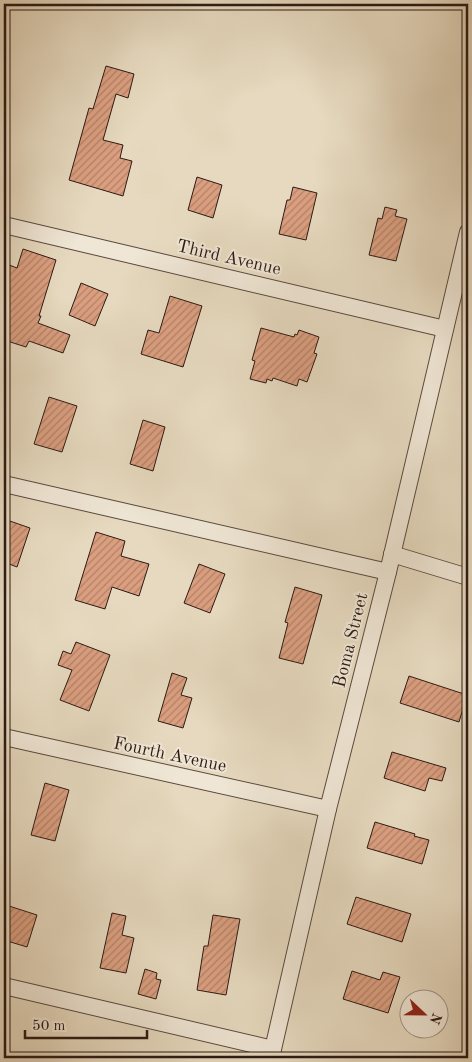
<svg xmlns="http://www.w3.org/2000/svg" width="472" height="1062" font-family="'Old Standard TT',serif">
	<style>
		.building { fill: url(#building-hatch); stroke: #2c1a14 }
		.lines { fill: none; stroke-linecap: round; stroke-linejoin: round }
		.minor-casing { stroke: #5a4a3f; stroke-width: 18 }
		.minor { stroke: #efe6d5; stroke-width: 16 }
		.labels { text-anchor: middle; stroke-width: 4; stroke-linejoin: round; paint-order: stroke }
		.street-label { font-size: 18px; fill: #2c1a14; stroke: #efe6d5 }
	</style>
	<defs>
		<pattern id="building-hatch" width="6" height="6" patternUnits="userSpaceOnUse" patternTransform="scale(1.25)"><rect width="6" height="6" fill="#db9f80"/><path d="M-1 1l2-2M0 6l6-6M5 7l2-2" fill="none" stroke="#b28168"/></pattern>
	</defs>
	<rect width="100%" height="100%" fill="#e6d9bf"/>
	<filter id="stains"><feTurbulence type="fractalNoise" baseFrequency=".004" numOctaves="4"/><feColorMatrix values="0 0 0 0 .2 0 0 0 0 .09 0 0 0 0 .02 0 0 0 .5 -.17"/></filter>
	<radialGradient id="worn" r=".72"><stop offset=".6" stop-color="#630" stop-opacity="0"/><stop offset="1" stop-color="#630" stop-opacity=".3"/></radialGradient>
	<g class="building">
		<polygon points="106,66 134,74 128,98 116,94 103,140 123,145 120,158 132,161 123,196 69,180 89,108 93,109"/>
		<polygon points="197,177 222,185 213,218 188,210"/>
		<polygon points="293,187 317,193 306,240 279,234 287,200 290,200"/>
		<polygon points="385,207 397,210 395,216 407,219 396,261 369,255 378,218 382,219"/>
		<polygon points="23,249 56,260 39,316 41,316 38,323 70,335 63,353 29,341 26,347 4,340 4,263 17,268"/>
		<polygon points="81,283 108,294 95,326 69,315"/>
		<polygon points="170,296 202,306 183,367 141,354 148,330 159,333"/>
		<polygon points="261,328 294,337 295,334 297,335 299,330 319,337 314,353 317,354 307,382 299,379 297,386 273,378 272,381 267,379 266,383 250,379 255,361 252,360"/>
		<polygon points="49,397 77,406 62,452 34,444"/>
		<polygon points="143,420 165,427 153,471 130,464"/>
		<polygon points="4,519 30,528 17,567 4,562"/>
		<polygon points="96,532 125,541 121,556 149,564 139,596 112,587 105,609 75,600"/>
		<polygon points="199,564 225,574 210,613 184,603"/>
		<polygon points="295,587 322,595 303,664 279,658 288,623 285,622"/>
		<polygon points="76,642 110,655 89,711 60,700 72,670 58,665 63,651 71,654"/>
		<polygon points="172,673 187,678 181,695 192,698 183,728 158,721"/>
		<polygon points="409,676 467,695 459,722 400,703"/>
		<polygon points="392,752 446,768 442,781 429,778 425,791 384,778"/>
		<polygon points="45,783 69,790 55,841 31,835"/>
		<polygon points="375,822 415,834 414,836 429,840 422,864 367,848"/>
		<polygon points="356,897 411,914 402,942 347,924"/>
		<polygon points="9,906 37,915 27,947 4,940 4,923"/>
		<polygon points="112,913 126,916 122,935 134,938 126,973 100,968"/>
		<polygon points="213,915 240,919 226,995 197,990 204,946 208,946"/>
		<polygon points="145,969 157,973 156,979 161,980 156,999 138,994"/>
		<polygon points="352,971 380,980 383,972 400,977 388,1013 343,999"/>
	</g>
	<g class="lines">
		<defs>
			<g id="minor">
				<polyline points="4,225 445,329"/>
				<polyline points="4,484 388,572"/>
				<polyline points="392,554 468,577"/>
				<polyline points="4,737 328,809"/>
				<polyline points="4,986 273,1049"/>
				<polyline points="271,1058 328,809 388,572 468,232"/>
			</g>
		</defs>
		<use href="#minor" class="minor-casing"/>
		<use href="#minor" class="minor"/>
	</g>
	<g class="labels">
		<g class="street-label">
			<text transform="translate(229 257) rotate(13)" y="6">Third Avenue</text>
			<text transform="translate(350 640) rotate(-76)" y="6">Boma Street</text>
			<text transform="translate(170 754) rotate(12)" y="6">Fourth Avenue</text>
		</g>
	</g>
	<rect width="472" height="1062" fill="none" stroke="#e6d9bf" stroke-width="20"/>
	<rect x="5" y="5" width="462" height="1052" fill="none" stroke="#2c1a14" stroke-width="2.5"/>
	<rect x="10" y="10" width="452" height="1042" fill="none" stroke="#2c1a14"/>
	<g transform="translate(424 1014) rotate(112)"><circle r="24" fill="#efe6d5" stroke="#a19488"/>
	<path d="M0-4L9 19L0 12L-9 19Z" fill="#8f2418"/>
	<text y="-8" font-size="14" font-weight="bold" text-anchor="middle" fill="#2c1a14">N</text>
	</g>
	<path d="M25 1030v8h122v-8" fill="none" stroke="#2c1a14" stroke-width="2.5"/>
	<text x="32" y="1030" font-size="15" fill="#2c1a14" stroke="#efe6d5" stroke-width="4" paint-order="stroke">50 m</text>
	<rect width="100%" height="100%" filter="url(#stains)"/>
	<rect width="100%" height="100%" fill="url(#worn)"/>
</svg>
